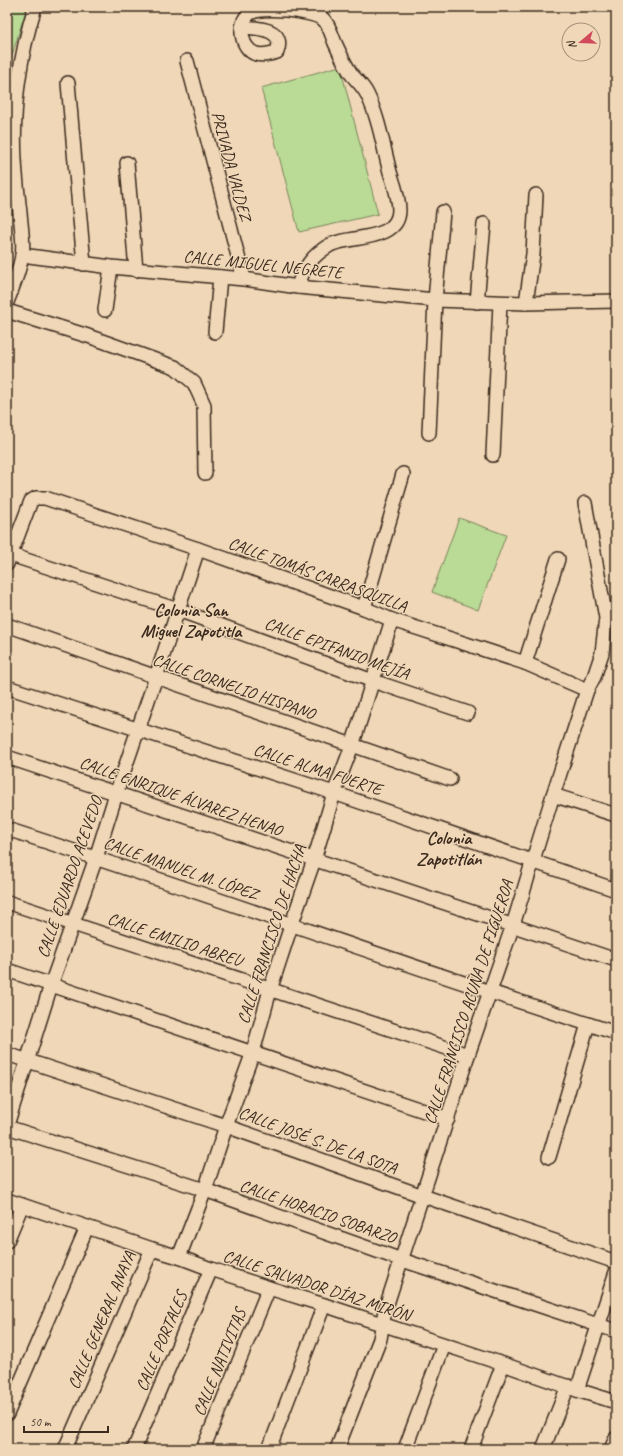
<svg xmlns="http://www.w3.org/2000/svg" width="623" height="1456" font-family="Caveat,sans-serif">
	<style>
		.green { fill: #b9db95; stroke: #7a825a }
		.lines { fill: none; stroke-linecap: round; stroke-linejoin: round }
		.minor-casing { stroke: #3b2a1e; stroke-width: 16 }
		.minor { stroke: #efd7b7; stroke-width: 13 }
		.labels { text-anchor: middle; stroke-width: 3; stroke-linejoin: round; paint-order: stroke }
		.street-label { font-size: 17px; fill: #3b2a1e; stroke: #efd7b7 }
		.neighbourhood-label { font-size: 18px; font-weight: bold; fill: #3b2a1e; stroke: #efd7b7 }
	</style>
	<rect width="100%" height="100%" fill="#efd7b7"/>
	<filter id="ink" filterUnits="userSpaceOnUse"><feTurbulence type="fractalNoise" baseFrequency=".025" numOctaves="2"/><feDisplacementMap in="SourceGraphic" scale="8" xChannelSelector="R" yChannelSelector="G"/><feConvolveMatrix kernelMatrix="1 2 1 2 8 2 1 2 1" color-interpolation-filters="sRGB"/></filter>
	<g filter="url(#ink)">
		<g class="green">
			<polygon points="7,7 27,7 7,71"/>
			<polygon points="340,66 378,214 299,232 261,88"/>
			<polygon points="459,518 506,535 478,610 432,592"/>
		</g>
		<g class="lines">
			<defs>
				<g id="minor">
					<path d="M242,27C257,28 286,28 277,52C270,54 263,56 256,54C241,49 237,24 249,14C259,5 312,11 323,19C329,24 332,36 335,43C340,54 345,65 352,75C357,81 363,86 367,94C379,118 383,146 390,172C394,184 399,197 399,210C399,242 350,235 330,245C314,254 302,269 298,287"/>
					<polyline points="187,61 244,279"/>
					<polyline points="68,83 84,264"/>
					<polyline points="127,163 136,270"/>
					<polyline points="22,255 111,267 244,279 298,287 435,300 526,303 616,301"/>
					<path d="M7,302C13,287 19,272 22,256C24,246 22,234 21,223C19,202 16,181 15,160C12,110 20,54 35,7"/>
					<polyline points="477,302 484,224"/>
					<polyline points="526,303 533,254 536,195"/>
					<polyline points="105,310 111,267"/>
					<polyline points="7,311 88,336 175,367 194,383 204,405 205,473"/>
					<polyline points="215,332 220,277"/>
					<polyline points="429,433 435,300 443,212"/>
					<polyline points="493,455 500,303"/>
					<polyline points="11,555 178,610 373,681 468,713"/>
					<polyline points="7,564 31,501 36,498 45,498 198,549 364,608 392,620 525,663 587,690"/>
					<polyline points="364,608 403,474"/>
					<polyline points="7,625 450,779"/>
					<polyline points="525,663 558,559"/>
					<polyline points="7,687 334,793 616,890"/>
					<polyline points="7,757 616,960"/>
					<polyline points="553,795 616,815"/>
					<path d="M7,829C211,895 412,968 616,1033"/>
					<polyline points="7,902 468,1055"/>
					<polyline points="7,970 448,1119"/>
					<polyline points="7,1054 226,1126 423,1196 616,1262"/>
					<polyline points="7,1125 51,985 96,858 116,794 156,677 198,549"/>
					<polyline points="7,1127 205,1190 402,1260 616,1331"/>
					<polyline points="549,1157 588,1024"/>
					<polyline points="7,1200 152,1249 179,1257 211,1269 269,1288 324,1305 503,1364 577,1390 616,1402"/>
					<polyline points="7,1241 22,1205"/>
					<polyline points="179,1257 205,1190 226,1126 253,1052 270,990 291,926 314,860 334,793 352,746 392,620"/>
					<polyline points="577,1390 616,1272"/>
					<polyline points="7,1414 87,1227"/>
					<polyline points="65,1449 152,1249"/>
					<polyline points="134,1449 211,1269"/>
					<polyline points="203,1449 269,1288"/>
					<polyline points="269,1449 324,1305"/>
					<polyline points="337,1449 380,1339 385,1310 468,1055 513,925 553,795 587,690 594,677 602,653 606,618 585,503"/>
					<polyline points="405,1449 444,1345"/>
					<polyline points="471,1449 503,1364"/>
					<polyline points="543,1449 568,1386"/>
					<polyline points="611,1449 616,1438"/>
				</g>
			</defs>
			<use href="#minor" class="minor-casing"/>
			<use href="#minor" class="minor"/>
		</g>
	</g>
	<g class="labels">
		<g class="street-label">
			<text transform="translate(232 166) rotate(75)" y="6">PRIVADA VALDEZ</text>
			<text transform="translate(263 264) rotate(6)" y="6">CALLE MIGUEL NEGRETE</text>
			<text transform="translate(318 574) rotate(20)" y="6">CALLE TOMÁS CARRASQUILLA</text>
			<text transform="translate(337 648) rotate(20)" y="6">CALLE EPIFANIO MEJÍA</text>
			<text transform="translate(234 686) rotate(19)" y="6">CALLE CORNELIO HISPANO</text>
			<text transform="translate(318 769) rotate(18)" y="6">CALLE ALMA FUERTE</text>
			<text transform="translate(181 796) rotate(19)" y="6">CALLE ENRIQUE ÁLVAREZ HENAO</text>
			<text transform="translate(181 868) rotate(19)" y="6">CALLE MANUEL M. LÓPEZ</text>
			<text transform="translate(69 877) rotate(-71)" y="6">CALLE EDUARDO ACEVEDO</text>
			<text transform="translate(271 934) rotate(-72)" y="6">CALLE FRANCISCO DE HACHA</text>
			<text transform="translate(175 939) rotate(18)" y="6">CALLE EMILIO ABREU</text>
			<text transform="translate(468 1002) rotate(-72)" y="6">CALLE FRANCISCO ACUÑA DE FIGUEROA</text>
			<text transform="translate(318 1140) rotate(20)" y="6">CALLE JOSÉ S. DE LA SOTA</text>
			<text transform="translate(318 1211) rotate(19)" y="6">CALLE HORACIO SOBARZO</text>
			<text transform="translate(317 1285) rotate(18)" y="6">CALLE SALVADOR DÍAZ MIRÓN</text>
			<text transform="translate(101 1320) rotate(-67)" y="6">CALLE GENERAL ANAYA</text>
			<text transform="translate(161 1341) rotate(-67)" y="6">CALLE PORTALES</text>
			<text transform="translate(219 1362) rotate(-68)" y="6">CALLE NATIVITAS</text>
		</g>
		<g class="neighbourhood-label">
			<text x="191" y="616">Colonia San<tspan x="191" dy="21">Miguel Zapotitla</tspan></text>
			<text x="449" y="844">Colonia<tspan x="449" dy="21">Zapotitlán</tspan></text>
		</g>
	</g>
	<rect width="623" height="1456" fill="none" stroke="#efd7b7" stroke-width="24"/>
	<rect x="12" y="12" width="599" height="1432" fill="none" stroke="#3b2a1e" stroke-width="1.5" filter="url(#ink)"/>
	<g transform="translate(581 42) rotate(251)"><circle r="19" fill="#efd7b7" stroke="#a7927a"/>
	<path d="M0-3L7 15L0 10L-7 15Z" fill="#d1495b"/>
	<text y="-6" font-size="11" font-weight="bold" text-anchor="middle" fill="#3b2a1e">N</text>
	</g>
	<path d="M24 1426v6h84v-6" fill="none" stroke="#3b2a1e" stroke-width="2"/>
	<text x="30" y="1426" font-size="12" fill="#3b2a1e" stroke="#efd7b7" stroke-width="3" paint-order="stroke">50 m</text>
</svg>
